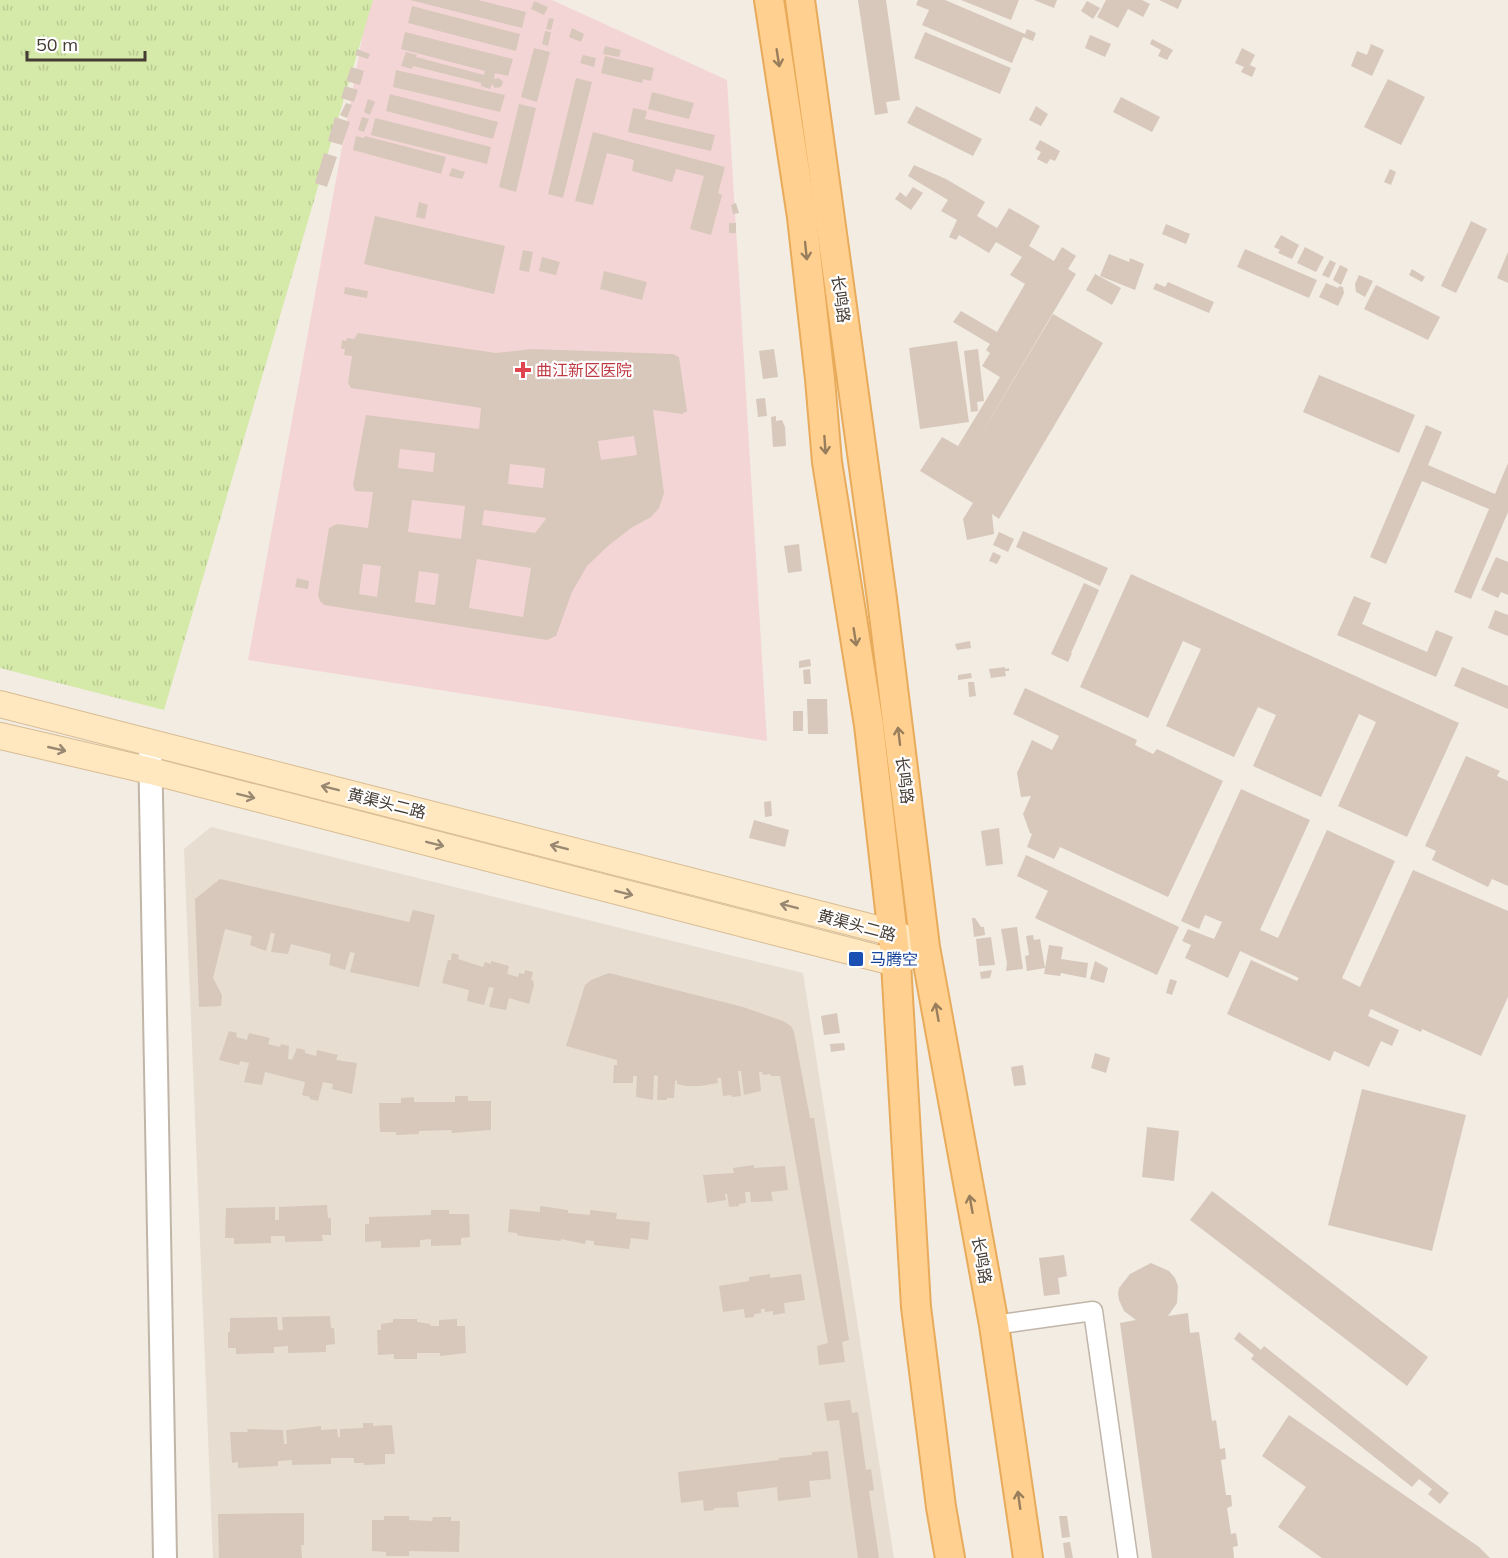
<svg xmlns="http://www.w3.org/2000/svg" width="1508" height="1558" font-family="Mulish,'Noto Sans SC',sans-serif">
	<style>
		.residential { fill: #e7ddd1 }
		.medical { fill: #f4d5d5 }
		.grass { fill: url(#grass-tufts) }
		.building { fill: #d7c8bb; fill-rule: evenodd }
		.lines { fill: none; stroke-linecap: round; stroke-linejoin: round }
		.minor-casing { stroke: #c1b5a8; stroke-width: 21 }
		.tertiary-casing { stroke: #c1b5a8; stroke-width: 26 }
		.secondary-casing { stroke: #d8bc92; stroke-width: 28 }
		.primary-casing { stroke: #e8ab5b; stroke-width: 32 }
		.minor { stroke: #fff; stroke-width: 18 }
		.tertiary { stroke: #fff; stroke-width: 22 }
		.secondary { stroke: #ffe7c0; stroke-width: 26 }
		.primary { stroke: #ffd08f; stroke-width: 28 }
		.oneway { stroke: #987e5c }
		.oneway2 { stroke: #988872 }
		.health-dot { fill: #e0444e; stroke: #fff; stroke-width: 2 }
		.transit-dot { fill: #1a4fb4; stroke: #fff; stroke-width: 2 }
		.labels { text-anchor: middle; stroke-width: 4.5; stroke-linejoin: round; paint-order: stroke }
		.street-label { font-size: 16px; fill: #443b33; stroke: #fff }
		.health-label { font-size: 16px; fill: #be3a42; stroke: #fff; text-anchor: start }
		.transit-label { font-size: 16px; fill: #164399; stroke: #fff; text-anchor: start }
	</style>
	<defs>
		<pattern id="grass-tufts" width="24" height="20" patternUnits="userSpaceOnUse" patternTransform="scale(1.5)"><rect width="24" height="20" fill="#d5e9a9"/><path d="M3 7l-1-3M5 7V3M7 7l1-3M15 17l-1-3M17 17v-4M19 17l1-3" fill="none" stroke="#b8c992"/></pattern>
	</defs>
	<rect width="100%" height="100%" fill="#f2ece3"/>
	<polygon class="residential" points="211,827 803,973 894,1558 213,1558 184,849"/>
	<polygon class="medical" points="369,0 552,0 727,80 767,741 248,660"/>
	<polygon class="grass" points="0,0 373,0 164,710 0,668"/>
	<g class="building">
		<polygon points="410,0 478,0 526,12 522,28"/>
		<polygon points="858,0 886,0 900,100 886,102 888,113 875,115"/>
		<polygon points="918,0 945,0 1025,34 1027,29 1036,33 1033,41 1023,37 1012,63 922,25 929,10 916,5"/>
		<polygon points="961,0 1019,0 1011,20"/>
		<polygon points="1034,0 1057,0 1054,8"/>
		<polygon points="1106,0 1142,0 1150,4 1143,17 1128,9 1118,28 1097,17"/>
		<polygon points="1159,0 1182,0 1178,9"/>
		<polygon points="534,1 548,7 544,15 531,9"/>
		<polygon points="1087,1 1100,8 1093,19 1081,11"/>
		<polygon points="412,6 520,34 516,51 408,23"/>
		<polygon points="549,18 554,19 551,30 546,29"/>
		<polygon points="572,28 584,34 581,42 569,37"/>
		<polygon points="545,31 551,32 548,46 542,44"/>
		<polygon points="405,32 513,59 508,76 495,73 494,79 499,78 503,82 501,87 495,88 492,84 490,89 481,86 481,83 413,66 412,69 401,66 406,52 417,55 416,57 484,75 485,71 401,49"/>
		<polygon points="925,32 1011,68 1000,94 914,58"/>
		<polygon points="1090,35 1111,44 1105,57 1085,48"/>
		<polygon points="1152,39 1173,50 1167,60 1158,56 1161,50 1150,44"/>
		<polygon points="1371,44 1384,50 1372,76 1351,66 1357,51 1367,55"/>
		<polygon points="605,46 621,50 619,57 603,54"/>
		<polygon points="534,48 550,52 537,102 521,97"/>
		<polygon points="1242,48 1255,55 1250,65 1256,68 1252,77 1241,72 1244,67 1235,63"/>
		<polygon points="357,49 370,54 368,59 355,55"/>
		<polygon points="583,55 596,58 594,67 580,63"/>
		<polygon points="605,56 654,68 651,81 643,79 642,83 601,73"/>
		<polygon points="351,67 364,71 360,85 346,81"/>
		<polygon points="396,70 505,95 500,112 393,87"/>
		<polygon points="576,78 592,82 563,198 548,194"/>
		<polygon points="1388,79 1425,97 1401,145 1364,127"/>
		<polygon points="345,86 358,90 354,102 341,98"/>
		<polygon points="652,92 694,103 689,119 648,109"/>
		<polygon points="390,94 498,122 493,139 386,111"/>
		<polygon points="1121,97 1160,117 1152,132 1113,112"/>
		<polygon points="368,99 375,102 370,115 364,112"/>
		<polygon points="346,103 352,105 347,118 340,115"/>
		<polygon points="519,104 536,108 516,192 499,187"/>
		<polygon points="916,106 982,139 973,156 907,123"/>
		<polygon points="1036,106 1048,114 1041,126 1029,120"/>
		<polygon points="633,108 647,111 645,119 715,135 711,151 628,132"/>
		<polygon points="335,117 350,122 342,145 328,141"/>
		<polygon points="362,117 369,119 364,132 358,130"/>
		<polygon points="375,118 491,147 487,164 371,135"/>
		<polygon points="593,132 725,167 718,193 722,195 711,235 690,229 704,176 676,169 672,182 632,171 634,160 607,153 593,205 575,201"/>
		<polygon points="356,136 364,138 365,136 446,157 441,174 353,150"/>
		<polygon points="1040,140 1060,151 1055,161 1050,159 1047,164 1037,159 1041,152 1035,149"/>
		<polygon points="324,153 337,157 327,187 315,183"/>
		<polygon points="914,165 946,179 985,202 977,216 997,228 1009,208 1040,226 1029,246 1054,261 1062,247 1076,256 1068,269 1076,274 974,446 1053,314 1103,343 999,519 992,514 994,534 967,540 963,519 973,503 920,471 942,437 958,446 1000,377 982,366 990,353 986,350 990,344 953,322 961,311 997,332 1025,284 1010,275 1022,257 996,242 989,253 959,235 956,240 949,237 957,220 941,211 948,200 908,176"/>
		<polygon points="452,168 465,172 462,179 449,176"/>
		<polygon points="1390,169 1396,172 1391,185 1384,182"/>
		<polygon points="913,187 923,193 911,210 895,199 900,192 906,197"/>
		<polygon points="419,202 428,205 425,219 416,217"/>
		<polygon points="736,203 739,213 733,214 731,205"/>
		<polygon points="375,216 505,246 494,294 364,264"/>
		<polygon points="1471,221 1487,229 1456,293 1441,286"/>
		<rect x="729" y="223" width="7" height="10"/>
		<polygon points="1166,224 1190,234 1186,244 1162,234"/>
		<polygon points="1281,235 1299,245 1292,259 1278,253 1280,250 1274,247"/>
		<polygon points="1305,247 1324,257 1316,272 1297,263"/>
		<polygon points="1245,249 1317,280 1309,298 1237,267"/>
		<polygon points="523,250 533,252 529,272 519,270"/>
		<polygon points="1508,252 1508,283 1497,278"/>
		<polygon points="1109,254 1129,262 1130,258 1144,264 1135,290 1100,276"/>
		<polygon points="542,257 560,262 556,275 539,271"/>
		<polygon points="1330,260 1336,263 1329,278 1322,275"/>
		<polygon points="1340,265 1348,269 1341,285 1333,280"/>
		<polygon points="1412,269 1425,277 1422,282 1409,275"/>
		<polygon points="604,271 647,282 642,300 600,289"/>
		<polygon points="1095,274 1121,288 1112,305 1086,290"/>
		<polygon points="1359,275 1373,281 1365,297 1356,292 1355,284"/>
		<polygon points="1168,282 1214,302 1209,313 1153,289 1156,283 1165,287"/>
		<polygon points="1326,283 1338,288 1339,286 1343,287 1344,293 1338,306 1319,297"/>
		<polygon points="1376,285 1440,317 1428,340 1364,309"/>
		<polygon points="345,287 368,291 367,298 344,294"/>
		<path d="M358,333L496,353L531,349L673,354L679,357L687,411L682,414L653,410L664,493L659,508L651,517L631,528L608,546L587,566L572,592L556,636L547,640L324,605L320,601L318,595L329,528L337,524L368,528L373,492L355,491L353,485L366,415L479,429L481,408L351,388L348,383L352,356L344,355L345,349H341L342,340L346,341L347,338L354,339ZM634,436L637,455L601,460L598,441ZM400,449L435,453L433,472L398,468ZM510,464L545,468L543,488L508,484ZM412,500L465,506L461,539L408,532ZM484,510L546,518V519L535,533L482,525ZM477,559L531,568L523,617L469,608ZM363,564L381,566L377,597L359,594ZM419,571L439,574L435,605L415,602Z"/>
		<polygon points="957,341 969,422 920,429 909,348"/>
		<polygon points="774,349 778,377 763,379 759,351"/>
		<polygon points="978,349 984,401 977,402 978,411 971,412 964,351"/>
		<polygon points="1319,375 1415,415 1399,453 1303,412"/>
		<polygon points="765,398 767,416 758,417 756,399"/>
		<polygon points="776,416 776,421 782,420 785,427 786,446 773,447 771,417"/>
		<polygon points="1426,425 1442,432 1428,465 1495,494 1508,463 1508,512 1471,599 1454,592 1489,509 1422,481 1386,564 1370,557"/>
		<polygon points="1023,531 1108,568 1100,586 1016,547"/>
		<polygon points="999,532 1014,539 1008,552 993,545"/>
		<polygon points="799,544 802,571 788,573 784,546"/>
		<polygon points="993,552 1001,556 997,564 989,561"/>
		<polygon points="1496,557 1508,562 1508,595 1501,592 1498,598 1481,590"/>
		<polygon points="1131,574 1459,723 1407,837 1338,806 1376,722 1359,714 1321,797 1253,766 1276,715 1258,707 1234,757 1166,726 1201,649 1183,641 1148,718 1080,687"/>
		<polygon points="297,578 309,581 308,589 295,587"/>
		<polygon points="1084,583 1099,590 1071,653 1072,653 1068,662 1051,654"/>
		<polygon points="1354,596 1371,603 1362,624 1427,652 1436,630 1453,637 1436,677 1337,635"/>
		<polygon points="1495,610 1508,615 1508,636 1488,628"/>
		<polygon points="970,641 971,648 957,650 955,644"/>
		<polygon points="810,659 811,666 799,668 799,661"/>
		<polygon points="1005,667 1005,669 1009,668 1009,671 1005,671 1006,676 991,678 989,669"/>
		<polygon points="1462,667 1508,686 1508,709 1454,686"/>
		<polygon points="810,669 811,684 804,684 803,670"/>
		<polygon points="971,673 972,678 958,680 958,675"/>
		<polygon points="968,682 974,682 976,696 969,697"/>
		<polygon points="1025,688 1137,740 1135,745 1153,754 1157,749 1223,781 1168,897 1060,847 1054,859 1027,847 1032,834 1030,833 1023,814 1031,796 1021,797 1017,773 1032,740 1052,750 1059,736 1013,714"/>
		<polygon points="807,699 827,699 828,734 808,734"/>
		<rect x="793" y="711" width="10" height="20"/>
		<polygon points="1466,756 1500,771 1497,776 1508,781 1508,886 1492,879 1488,887 1432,860 1436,851 1425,846"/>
		<polygon points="1241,789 1310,820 1260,930 1278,938 1327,830 1395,861 1342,978 1360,987 1413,870 1508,911 1508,997 1481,1056 1422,1029 1421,1032 1371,1009 1368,1016 1399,1030 1392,1046 1381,1041 1369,1067 1334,1051 1330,1061 1227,1014 1251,960 1297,981 1299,978 1240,951 1228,978 1185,958 1191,945 1182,941 1188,929 1214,939 1222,922 1205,915 1199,929 1181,921"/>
		<polygon points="771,801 772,816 765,817 764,802"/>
		<polygon points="754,820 789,830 785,847 749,838"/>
		<polygon points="999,828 1003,864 986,866 981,831"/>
		<polygon points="1026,855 1179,927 1157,975 1035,918 1048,891 1017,876"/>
		<polygon points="220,879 409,922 413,910 435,915 419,987 350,972 355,953 350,952 345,970 329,965 331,954 291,944 288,954 271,952 275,934 271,932 266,951 250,945 252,936 225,929 213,978 222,995 221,1006 199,1007 195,899"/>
		<polygon points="972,918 975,918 981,927 984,927 985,935 974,937"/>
		<polygon points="1017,927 1023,969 1006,971 1007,963 1001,929"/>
		<polygon points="1033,935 1034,940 1040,939 1045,968 1027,971 1025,956 1029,955 1026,936"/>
		<polygon points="991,937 995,965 979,966 976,939"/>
		<polygon points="1049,945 1063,947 1061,959 1088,963 1086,978 1061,973 1060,976 1044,974"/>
		<polygon points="452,953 459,955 458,959 483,967 485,962 491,964 491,961 509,966 507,974 518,977 519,973 524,974 525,970 533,972 531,980 533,980 534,985 529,1004 509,998 506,1010 489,1007 494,988 489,987 484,1005 467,1001 469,990 442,983 448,960 451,960"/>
		<polygon points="1095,961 1108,968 1104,983 1090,979"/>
		<polygon points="992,970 990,978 981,979 980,972"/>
		<polygon points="609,973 743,1007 783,1021 791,1026 794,1032 810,1118 814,1118 849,1340 842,1342 845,1362 819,1365 817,1346 828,1343 780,1076 771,1076 770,1074 763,1075 762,1072 759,1072 761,1091 744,1095 741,1071 738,1071 741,1096 732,1097 731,1095 723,1096 721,1078 717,1078 718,1083 700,1086 686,1086 677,1084 677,1080 675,1081 674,1098 667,1098 667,1100 657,1100 658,1076 654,1075 653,1100 636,1097 637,1076 633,1076 633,1083 613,1083 614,1065 617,1065 617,1060 566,1046 585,985 591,980"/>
		<polygon points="1170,979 1177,981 1172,995 1166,993"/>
		<polygon points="837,1013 840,1033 824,1035 821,1016"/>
		<polygon points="229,1031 237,1033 236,1037 247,1040 249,1033 270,1038 268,1044 280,1047 281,1044 289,1046 288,1059 292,1060 297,1048 305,1050 305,1053 316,1056 317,1050 338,1055 336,1060 357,1063 352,1094 332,1089 333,1084 323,1082 318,1101 310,1099 310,1097 302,1095 305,1082 265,1072 262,1085 244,1082 249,1063 240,1061 239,1065 219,1060"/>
		<polygon points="844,1043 845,1050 831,1052 830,1044"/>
		<polygon points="1095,1053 1110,1058 1106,1073 1091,1068"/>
		<polygon points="1023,1065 1026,1085 1014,1086 1011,1067"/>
		<polygon points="1362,1089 1466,1115 1432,1251 1328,1225"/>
		<polygon points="455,1096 468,1096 468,1101 491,1101 491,1130 451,1133 452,1130 419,1131 419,1134 396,1135 396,1132 380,1132 379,1103 401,1103 401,1098 414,1097 414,1102 455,1102"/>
		<polygon points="1147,1127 1179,1131 1174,1181 1142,1177"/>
		<polygon points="754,1165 754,1168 785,1166 788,1190 771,1192 773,1201 751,1202 750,1192 745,1192 746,1203 739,1204 739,1206 729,1207 727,1194 725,1194 726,1200 707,1203 703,1175 734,1173 733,1168"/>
		<polygon points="1212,1191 1428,1357 1407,1386 1190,1220"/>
		<polygon points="327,1205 328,1218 331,1218 331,1235 322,1235 323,1241 285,1242 285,1236 271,1236 271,1243 234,1244 234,1238 225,1238 226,1208 275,1207 275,1220 279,1220 279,1207"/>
		<polygon points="540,1206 568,1210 568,1213 590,1215 590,1210 617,1213 616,1219 650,1222 648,1240 631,1238 629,1249 594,1245 594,1241 586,1240 585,1244 561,1239 561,1241 527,1237 517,1235 517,1233 508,1232 510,1209 540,1212"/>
		<polygon points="431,1210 449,1210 449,1214 469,1214 470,1237 461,1238 461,1245 431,1246 431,1239 420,1240 420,1247 381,1248 381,1241 365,1242 365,1224 369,1224 369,1217 431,1215"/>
		<polygon points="1064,1255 1067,1276 1058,1278 1060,1294 1044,1296 1039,1258"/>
		<polygon points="1151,1263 1169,1271 1175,1278 1178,1286 1177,1303 1168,1316 1188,1313 1190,1333 1199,1332 1212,1421 1216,1420 1220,1449 1225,1448 1226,1459 1221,1460 1226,1495 1231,1495 1232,1506 1227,1508 1231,1534 1236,1533 1238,1546 1233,1547 1234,1558 1152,1558 1120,1323 1136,1320 1124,1311 1119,1300 1118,1293 1119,1288 1130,1274"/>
		<polygon points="770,1274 770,1278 801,1274 805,1300 784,1303 785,1313 773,1315 773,1311 765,1312 765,1309 761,1309 761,1313 754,1314 754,1317 745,1318 744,1309 723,1312 719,1286 749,1281 749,1277"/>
		<polygon points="330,1316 331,1328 334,1328 335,1344 326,1345 326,1352 288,1353 288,1346 274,1347 274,1353 236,1354 236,1348 228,1348 228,1332 230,1332 230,1318 277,1317 278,1330 283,1330 282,1317"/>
		<polygon points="393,1319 417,1319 417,1322 430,1324 431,1326 439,1326 439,1320 457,1319 457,1326 465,1326 466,1353 440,1356 440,1353 417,1353 417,1359 394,1359 394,1354 378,1355 377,1330 381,1330 381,1324 393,1322"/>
		<polygon points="1239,1332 1261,1350 1264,1346 1449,1493 1440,1504 1428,1494 1432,1489 1419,1479 1412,1487 1251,1359 1254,1355 1234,1339"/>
		<polygon points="850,1400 852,1413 858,1412 866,1470 871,1469 874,1490 869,1491 879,1558 858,1558 839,1420 827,1421 824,1403"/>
		<polygon points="1289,1415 1479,1547 1490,1558 1322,1558 1278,1527 1306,1487 1262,1456"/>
		<polygon points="363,1423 373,1423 373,1426 392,1425 395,1454 385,1454 385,1464 364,1465 364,1463 354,1463 354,1458 331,1458 331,1464 292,1465 292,1460 278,1461 278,1466 238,1468 238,1462 232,1463 230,1432 248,1432 247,1429 283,1430 284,1444 287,1444 286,1430 321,1426 321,1430 337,1429 338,1437 340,1437 340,1429 363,1428"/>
		<polygon points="828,1451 831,1479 809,1481 811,1497 778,1501 777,1487 737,1492 739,1507 714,1508 714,1510 704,1511 703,1500 681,1503 678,1472 779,1460 779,1458 812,1455 812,1452"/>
		<polygon points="304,1513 304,1545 301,1545 302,1558 219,1558 218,1514"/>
		<polygon points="384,1516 409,1516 409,1520 432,1521 433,1517 451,1517 451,1521 460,1521 459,1552 409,1551 409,1556 386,1556 386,1552 372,1551 372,1520 384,1520"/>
		<polygon points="1059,1516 1067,1516 1070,1537 1062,1538"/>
		<polygon points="1070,1542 1073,1558 1065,1558 1063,1543"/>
	</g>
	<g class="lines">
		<defs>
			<polyline id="minor" points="994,1325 1093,1311 1128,1558"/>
			<polyline id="tertiary" points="150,742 165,1558"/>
			<g id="secondary">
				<polyline points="0,704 893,933 911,941"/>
				<polyline points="0,736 151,771 896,963 925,947"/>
			</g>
			<g id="primary">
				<polyline points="769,0 802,217 820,379 827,462 869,725 896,963 916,1307 941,1507 950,1558"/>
				<polyline points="800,0 882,599 925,947 994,1325 1028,1558"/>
			</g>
		</defs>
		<use href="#minor" class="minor-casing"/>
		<use href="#tertiary" class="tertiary-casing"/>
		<use href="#secondary" class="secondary-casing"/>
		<use href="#primary" class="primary-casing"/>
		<use href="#minor" class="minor"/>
		<use href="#tertiary" class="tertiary"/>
		<use href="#secondary" class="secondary"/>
		<use href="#primary" class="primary"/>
	</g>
	<defs><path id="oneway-shaft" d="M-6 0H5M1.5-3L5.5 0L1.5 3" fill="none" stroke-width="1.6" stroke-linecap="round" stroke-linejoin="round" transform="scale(1.5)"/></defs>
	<g class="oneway">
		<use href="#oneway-shaft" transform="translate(778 58) rotate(81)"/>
		<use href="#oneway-shaft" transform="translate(806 251) rotate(84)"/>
		<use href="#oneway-shaft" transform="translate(825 445) rotate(86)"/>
		<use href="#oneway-shaft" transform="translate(855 637) rotate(81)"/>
		<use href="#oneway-shaft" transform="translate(899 736) rotate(-97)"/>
		<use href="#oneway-shaft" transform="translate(937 1012) rotate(-100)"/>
		<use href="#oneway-shaft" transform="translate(971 1204) rotate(-100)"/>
		<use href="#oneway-shaft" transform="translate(1019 1500) rotate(-98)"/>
	</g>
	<g class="oneway2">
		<use href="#oneway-shaft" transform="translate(57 749) rotate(13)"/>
		<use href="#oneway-shaft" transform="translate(330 788) rotate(-166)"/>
		<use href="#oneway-shaft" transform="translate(246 796) rotate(14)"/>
		<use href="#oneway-shaft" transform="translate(435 844) rotate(14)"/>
		<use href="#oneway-shaft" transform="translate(559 847) rotate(-166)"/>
		<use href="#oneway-shaft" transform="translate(624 893) rotate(14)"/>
		<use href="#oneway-shaft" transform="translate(789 906) rotate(-166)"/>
	</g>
	<path class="health-dot" d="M520 361h6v6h6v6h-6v6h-6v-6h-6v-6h6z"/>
	<rect class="transit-dot" x="848" y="951" width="16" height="16" rx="3"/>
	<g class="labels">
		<g class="street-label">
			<text transform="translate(841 299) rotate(82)" y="6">长鸣路</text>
			<text transform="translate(905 780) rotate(83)" y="6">长鸣路</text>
			<text transform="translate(387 803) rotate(14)" y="6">黄渠头二路</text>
			<text transform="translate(857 925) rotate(15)" y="6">黄渠头二路</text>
			<text transform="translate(982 1260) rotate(80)" y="6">长鸣路</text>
		</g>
		<g class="health-label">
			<text x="536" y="376">曲江新区医院</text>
		</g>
		<g class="transit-label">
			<text x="870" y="965">马腾空</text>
		</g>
	</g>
	<path d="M27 51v9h118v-9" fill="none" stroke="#443b33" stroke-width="3"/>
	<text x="36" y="51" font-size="18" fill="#443b33" stroke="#ffffff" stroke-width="4.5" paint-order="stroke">50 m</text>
</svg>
